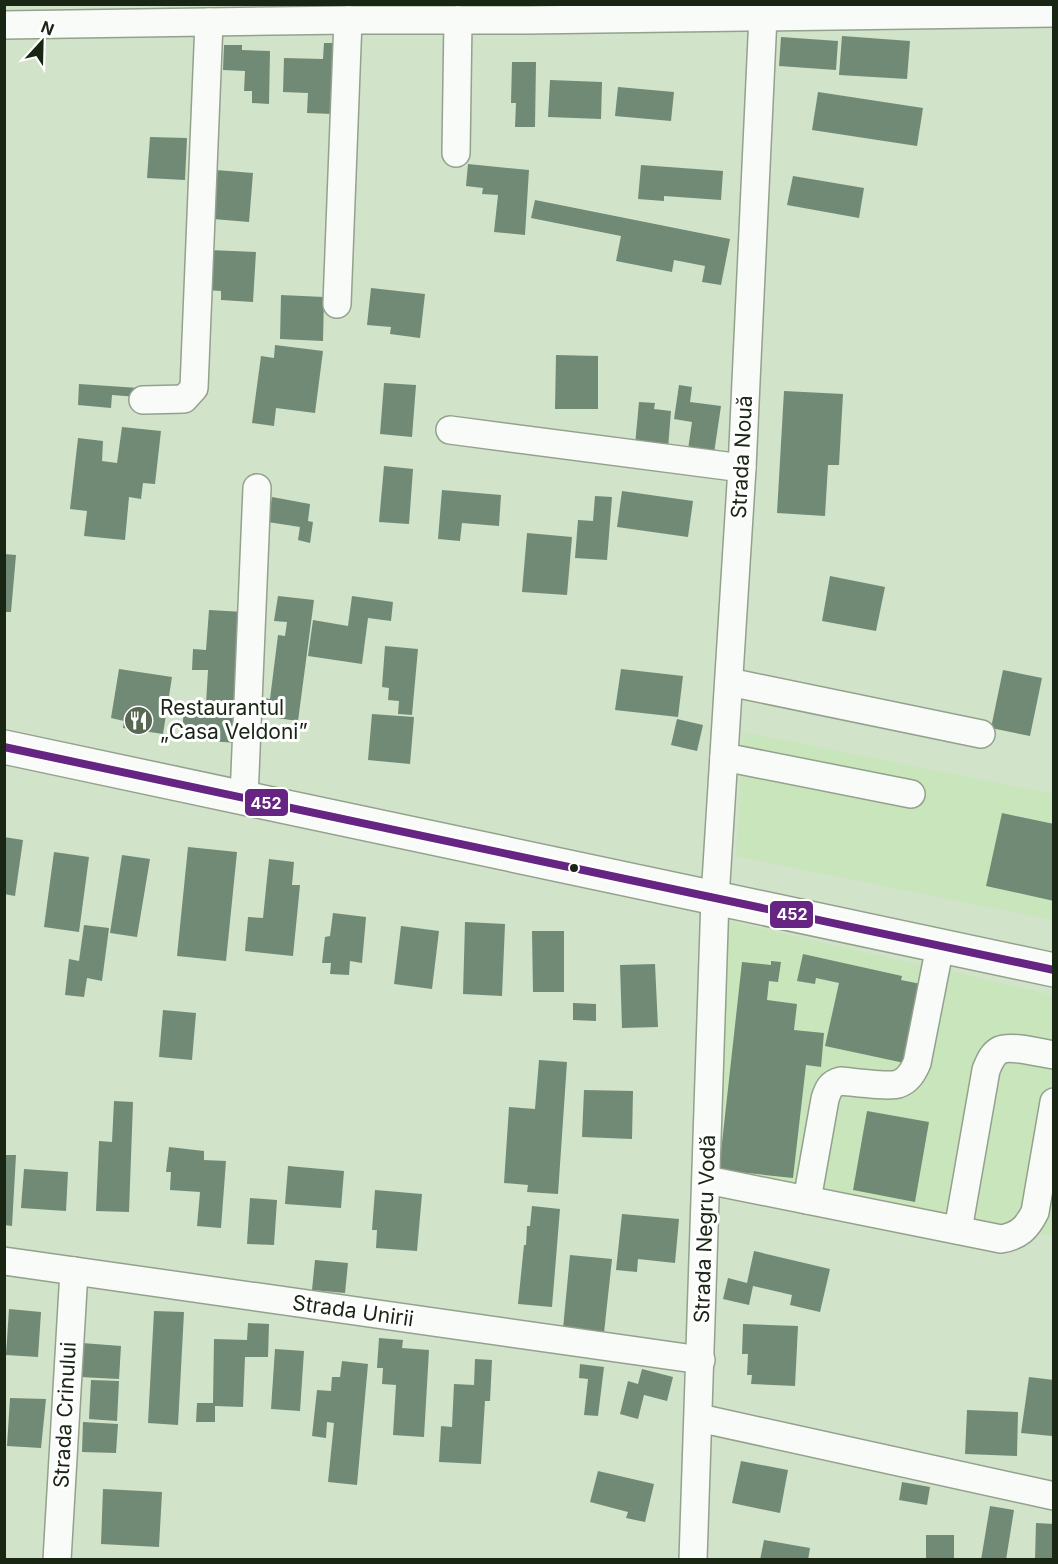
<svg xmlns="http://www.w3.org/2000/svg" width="1058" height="1564" font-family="Inter,sans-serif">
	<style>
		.built { fill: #c8e5bc }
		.building { fill: #718a76 }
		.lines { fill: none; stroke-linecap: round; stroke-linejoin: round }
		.minor-casing { stroke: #93a18d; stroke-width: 30 }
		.major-casing { stroke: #93a18d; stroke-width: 36 }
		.minor { stroke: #f8fbf7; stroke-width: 27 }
		.major { stroke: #f8fbf7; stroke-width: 33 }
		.bus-1-casing { stroke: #fff; stroke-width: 12 }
		.bus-1 { stroke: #662483; stroke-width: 8 }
		.bus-dot { fill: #192614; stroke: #fff; stroke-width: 2 }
		.labels { text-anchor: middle; stroke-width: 6; stroke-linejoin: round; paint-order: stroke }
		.street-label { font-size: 21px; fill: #192614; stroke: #fff }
		.poi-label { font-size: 21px; fill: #192614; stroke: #fff; text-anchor: start }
		.line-badge { stroke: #fff; stroke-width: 2 }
		.badge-label { font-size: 16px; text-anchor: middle; font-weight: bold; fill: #fff }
	</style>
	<rect width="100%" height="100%" fill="#d1e3c9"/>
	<g class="built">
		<polygon points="743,732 1053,794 1053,920 736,856"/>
		<polygon points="727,921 1053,995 1053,1236 715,1173"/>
	</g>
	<g class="building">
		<polygon points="842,36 910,41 907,79 839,75"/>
		<polygon points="781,37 838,41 836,70 779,66"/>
		<polygon points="324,43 339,43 333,114 307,113 308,93 283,92 284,58 323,59"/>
		<polygon points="224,45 242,45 242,50 270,51 269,104 252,103 252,91 244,91 245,71 223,70"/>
		<polygon points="512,62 536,62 535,127 515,127 516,103 511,103"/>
		<polygon points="550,80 602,82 601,119 548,117"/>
		<polygon points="618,87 674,92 671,121 615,116"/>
		<polygon points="818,92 923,108 917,146 812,130"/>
		<polygon points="150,137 187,138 185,180 147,178"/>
		<polygon points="468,164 529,170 525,235 494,232 498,195 482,194 483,188 466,186"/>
		<polygon points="641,165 723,171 721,200 664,196 664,201 638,199"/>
		<polygon points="216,170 253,173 249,222 213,219"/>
		<polygon points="793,176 864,188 859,218 787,205"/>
		<polygon points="535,200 730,239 721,285 702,282 705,266 674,260 672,272 616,261 621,236 531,218"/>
		<polygon points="209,250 256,252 253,302 221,300 221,291 206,290"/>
		<polygon points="371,288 425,294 420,338 390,334 391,327 367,325"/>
		<polygon points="281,295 324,297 323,341 280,339"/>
		<polygon points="275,345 323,351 315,413 276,408 274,426 252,423 261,356 274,358"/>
		<polygon points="556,355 598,356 598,409 555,409"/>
		<polygon points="384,383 416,385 412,437 380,434"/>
		<polygon points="79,384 139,388 138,397 112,395 111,408 78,405"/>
		<polygon points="679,385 692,387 690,402 721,406 713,460 687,456 692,422 674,419"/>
		<polygon points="784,391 843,394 839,465 828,465 825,516 777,513"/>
		<polygon points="639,402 655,403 654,409 671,411 668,448 635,445"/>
		<polygon points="122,427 161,431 155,484 143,483 141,499 129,497 125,540 84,536 87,511 70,509 78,438 103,441 102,461 117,463"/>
		<polygon points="384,466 413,469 409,524 379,522"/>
		<polygon points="442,490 501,495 499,526 462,523 460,541 438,539"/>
		<polygon points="622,491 693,501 688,537 617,527"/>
		<polygon points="595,496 612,497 607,560 575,558 578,520 593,521"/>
		<polygon points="272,497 310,504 308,521 313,522 310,543 298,540 300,527 268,522"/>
		<polygon points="527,533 572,537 567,595 522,592"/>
		<polygon points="4,554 16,555 11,612 4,612"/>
		<polygon points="830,576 885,587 876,631 822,621"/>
		<polygon points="278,596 314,600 298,721 256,715 258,697 270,699 278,635 285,636 287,622 274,621"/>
		<polygon points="352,596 393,602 391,621 368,618 362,664 308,656 313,620 348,626"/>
		<polygon points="209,610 244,612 237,743 182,739 184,702 206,704 208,670 192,670 193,649 206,650"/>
		<polygon points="385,646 418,649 412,715 398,714 399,701 388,700 389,688 382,687"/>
		<polygon points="119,669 172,677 163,734 123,728 124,721 111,718"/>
		<polygon points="621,669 683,676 678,717 615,710"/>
		<polygon points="1003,670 1042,678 1030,736 991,728"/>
		<polygon points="372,714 414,717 410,764 368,760"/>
		<polygon points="677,719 703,725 697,751 671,745"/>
		<polygon points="1002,813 1054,824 1054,901 986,886"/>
		<polygon points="4,837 23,840 15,896 4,894"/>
		<polygon points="188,847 237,852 226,961 177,956"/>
		<polygon points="54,852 89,857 79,932 44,927"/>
		<polygon points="122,855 150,859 137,937 110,933"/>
		<polygon points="269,859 294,862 292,885 300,885 293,956 245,951 248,917 263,918"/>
		<polygon points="333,913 366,917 362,963 350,961 349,975 330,974 331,963 322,963 325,937 330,936"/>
		<polygon points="465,922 505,924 502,996 463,994"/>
		<polygon points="84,925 109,928 102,981 87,978 84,997 65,995 69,959 79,961"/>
		<polygon points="401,926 439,931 432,989 394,984"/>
		<polygon points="532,931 564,931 564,992 533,992"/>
		<polygon points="803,954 902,976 901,980 926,985 909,1064 825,1046 839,983 816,978 815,984 797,981"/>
		<polygon points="771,961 781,962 778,982 769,981 767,1000 797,1004 794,1030 824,1033 821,1067 806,1065 793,1178 719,1170 742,962 771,965"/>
		<polygon points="655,964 658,1027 622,1028 620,965"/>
		<polygon points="573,1003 596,1004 596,1021 573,1020"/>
		<polygon points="163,1010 196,1013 192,1060 159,1057"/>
		<polygon points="539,1060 567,1062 558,1194 527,1192 528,1185 504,1183 509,1107 535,1109"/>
		<polygon points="584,1090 633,1091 632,1139 582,1137"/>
		<polygon points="114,1101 133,1102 129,1212 96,1211 99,1141 112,1142"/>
		<polygon points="867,1111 929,1122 915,1202 853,1190"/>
		<polygon points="169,1147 204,1151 204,1160 226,1161 221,1228 197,1226 200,1192 170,1190 171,1172 166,1172"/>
		<polygon points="4,1155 16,1155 12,1226 4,1225"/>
		<polygon points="288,1166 344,1171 341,1208 285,1204"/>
		<polygon points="24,1169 68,1172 66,1211 21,1208"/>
		<polygon points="375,1190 422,1194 417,1251 376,1248 377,1230 372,1230"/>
		<polygon points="250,1198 277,1200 274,1245 247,1244"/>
		<polygon points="532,1206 560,1209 552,1307 518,1304 524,1245 526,1245 527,1226 530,1226"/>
		<polygon points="622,1214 679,1219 675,1263 638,1259 637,1272 616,1270"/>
		<polygon points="754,1251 830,1269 820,1312 790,1305 792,1295 753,1286 749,1305 723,1299 728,1278 747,1283"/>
		<polygon points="570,1255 612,1259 604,1333 563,1329"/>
		<polygon points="315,1260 348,1263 345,1293 312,1290"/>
		<polygon points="9,1309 41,1312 38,1357 6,1355"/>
		<polygon points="154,1311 184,1312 178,1425 148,1423"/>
		<polygon points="248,1323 269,1324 268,1357 245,1357 243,1407 215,1406 215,1422 196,1422 197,1403 213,1403 214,1339 247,1340"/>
		<polygon points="743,1324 798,1326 795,1386 751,1384 752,1375 747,1375 748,1354 742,1354"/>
		<polygon points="379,1338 403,1340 402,1348 429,1350 424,1437 393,1435 396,1385 382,1384 383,1368 377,1368"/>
		<polygon points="82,1343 121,1346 119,1379 80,1377"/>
		<polygon points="275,1349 304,1351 300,1411 271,1409"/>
		<polygon points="475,1359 492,1360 490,1401 485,1401 481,1464 439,1462 441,1426 452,1427 454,1384 474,1385"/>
		<polygon points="342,1361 368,1364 357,1485 328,1482 334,1423 327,1422 326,1438 312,1436 317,1390 331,1391 332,1377 340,1377"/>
		<polygon points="580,1364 604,1367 598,1416 584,1415 588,1379 579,1378"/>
		<polygon points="642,1369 673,1377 667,1401 644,1395 638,1419 620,1414 628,1381 638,1384"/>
		<polygon points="1029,1377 1054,1380 1052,1436 1021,1433"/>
		<polygon points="91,1380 119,1381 117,1421 89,1419"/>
		<polygon points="10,1398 46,1399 41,1448 7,1446"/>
		<polygon points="967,1410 1018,1412 1017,1456 965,1454"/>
		<polygon points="83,1422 118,1424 116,1453 82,1452"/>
		<polygon points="741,1461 788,1470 780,1513 732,1503"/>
		<polygon points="598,1471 654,1484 645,1522 626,1518 628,1512 590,1502"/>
		<polygon points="902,1482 930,1487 927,1505 899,1500"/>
		<polygon points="103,1489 162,1492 159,1547 101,1544"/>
		<polygon points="990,1506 1014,1510 1006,1560 981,1560"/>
		<polygon points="1036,1523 1054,1524 1054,1560 1035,1560"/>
		<rect x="926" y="1535" width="28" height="25"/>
		<polygon points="764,1540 810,1548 808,1560 760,1560"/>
	</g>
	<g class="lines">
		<defs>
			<g id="minor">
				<polyline points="4,25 348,20 527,20 1054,13"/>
				<polyline points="456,153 458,20"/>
				<polyline points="337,304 348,20"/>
				<polyline points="143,400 184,399 194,388 209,22"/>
				<polyline points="450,430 742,468"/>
				<polyline points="729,682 981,734"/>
				<polyline points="724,757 911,794"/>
				<polyline points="244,798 257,488"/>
				<path d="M707,1180L1001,1239C1019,1236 1027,1228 1035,1212L1054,1102"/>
				<path d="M807,1200L825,1099C828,1089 831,1083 841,1081C853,1082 889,1087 898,1084C908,1081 913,1072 917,1063L940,946"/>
				<path d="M958,1230L986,1070C989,1063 992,1054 1000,1050C1011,1045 1041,1053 1054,1055"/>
				<polyline points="4,1261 701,1360"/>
				<polyline points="699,1418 1054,1496"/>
				<polyline points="57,1560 74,1271"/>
				<polyline points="693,1560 715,898 742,468 763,16"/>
			</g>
			<polyline id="major" points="4,747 1054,970"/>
		</defs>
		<use href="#minor" class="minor-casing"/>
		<use href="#major" class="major-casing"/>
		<use href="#minor" class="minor"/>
		<use href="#major" class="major"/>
		<defs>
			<polyline id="bus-1" points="4,747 1054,970"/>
		</defs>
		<use href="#bus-1" class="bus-1-casing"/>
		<use href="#bus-1" class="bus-1"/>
	</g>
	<defs>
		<symbol id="restaurant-disc" viewBox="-11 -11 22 22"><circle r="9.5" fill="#596853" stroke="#fff"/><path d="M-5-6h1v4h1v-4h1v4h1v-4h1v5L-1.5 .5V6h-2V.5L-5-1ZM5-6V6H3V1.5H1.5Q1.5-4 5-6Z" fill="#fff"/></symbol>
	</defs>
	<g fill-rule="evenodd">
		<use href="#restaurant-disc" x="122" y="704" width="33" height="33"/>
	</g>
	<circle class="bus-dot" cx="574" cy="868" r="5"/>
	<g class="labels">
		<g class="street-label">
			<text transform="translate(742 457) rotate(-87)" y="7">Strada Nouă</text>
			<text transform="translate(705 1229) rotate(-88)" y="7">Strada Negru Vodă</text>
			<text transform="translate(353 1311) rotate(8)" y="7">Strada Unirii</text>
			<text transform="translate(65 1415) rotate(-87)" y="7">Strada Crinului</text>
		</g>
		<g class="poi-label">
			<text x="160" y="715">Restaurantul<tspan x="160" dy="24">„Casa Veldoni”</tspan></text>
		</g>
	</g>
	<g class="line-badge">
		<rect x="244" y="788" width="45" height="29" rx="6" fill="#662483"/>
		<rect x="769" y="900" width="45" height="29" rx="6" fill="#662483"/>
	</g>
	<g class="badge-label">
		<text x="266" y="809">452</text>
		<text x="792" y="920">452</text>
	</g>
	<rect width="1058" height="1564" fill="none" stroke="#192614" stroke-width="12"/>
	<g transform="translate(42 42) rotate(22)" stroke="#ffffff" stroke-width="4.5" paint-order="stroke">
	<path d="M0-4.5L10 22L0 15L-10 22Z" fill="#192614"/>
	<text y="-9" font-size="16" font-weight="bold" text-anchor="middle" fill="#192614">N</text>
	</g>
</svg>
